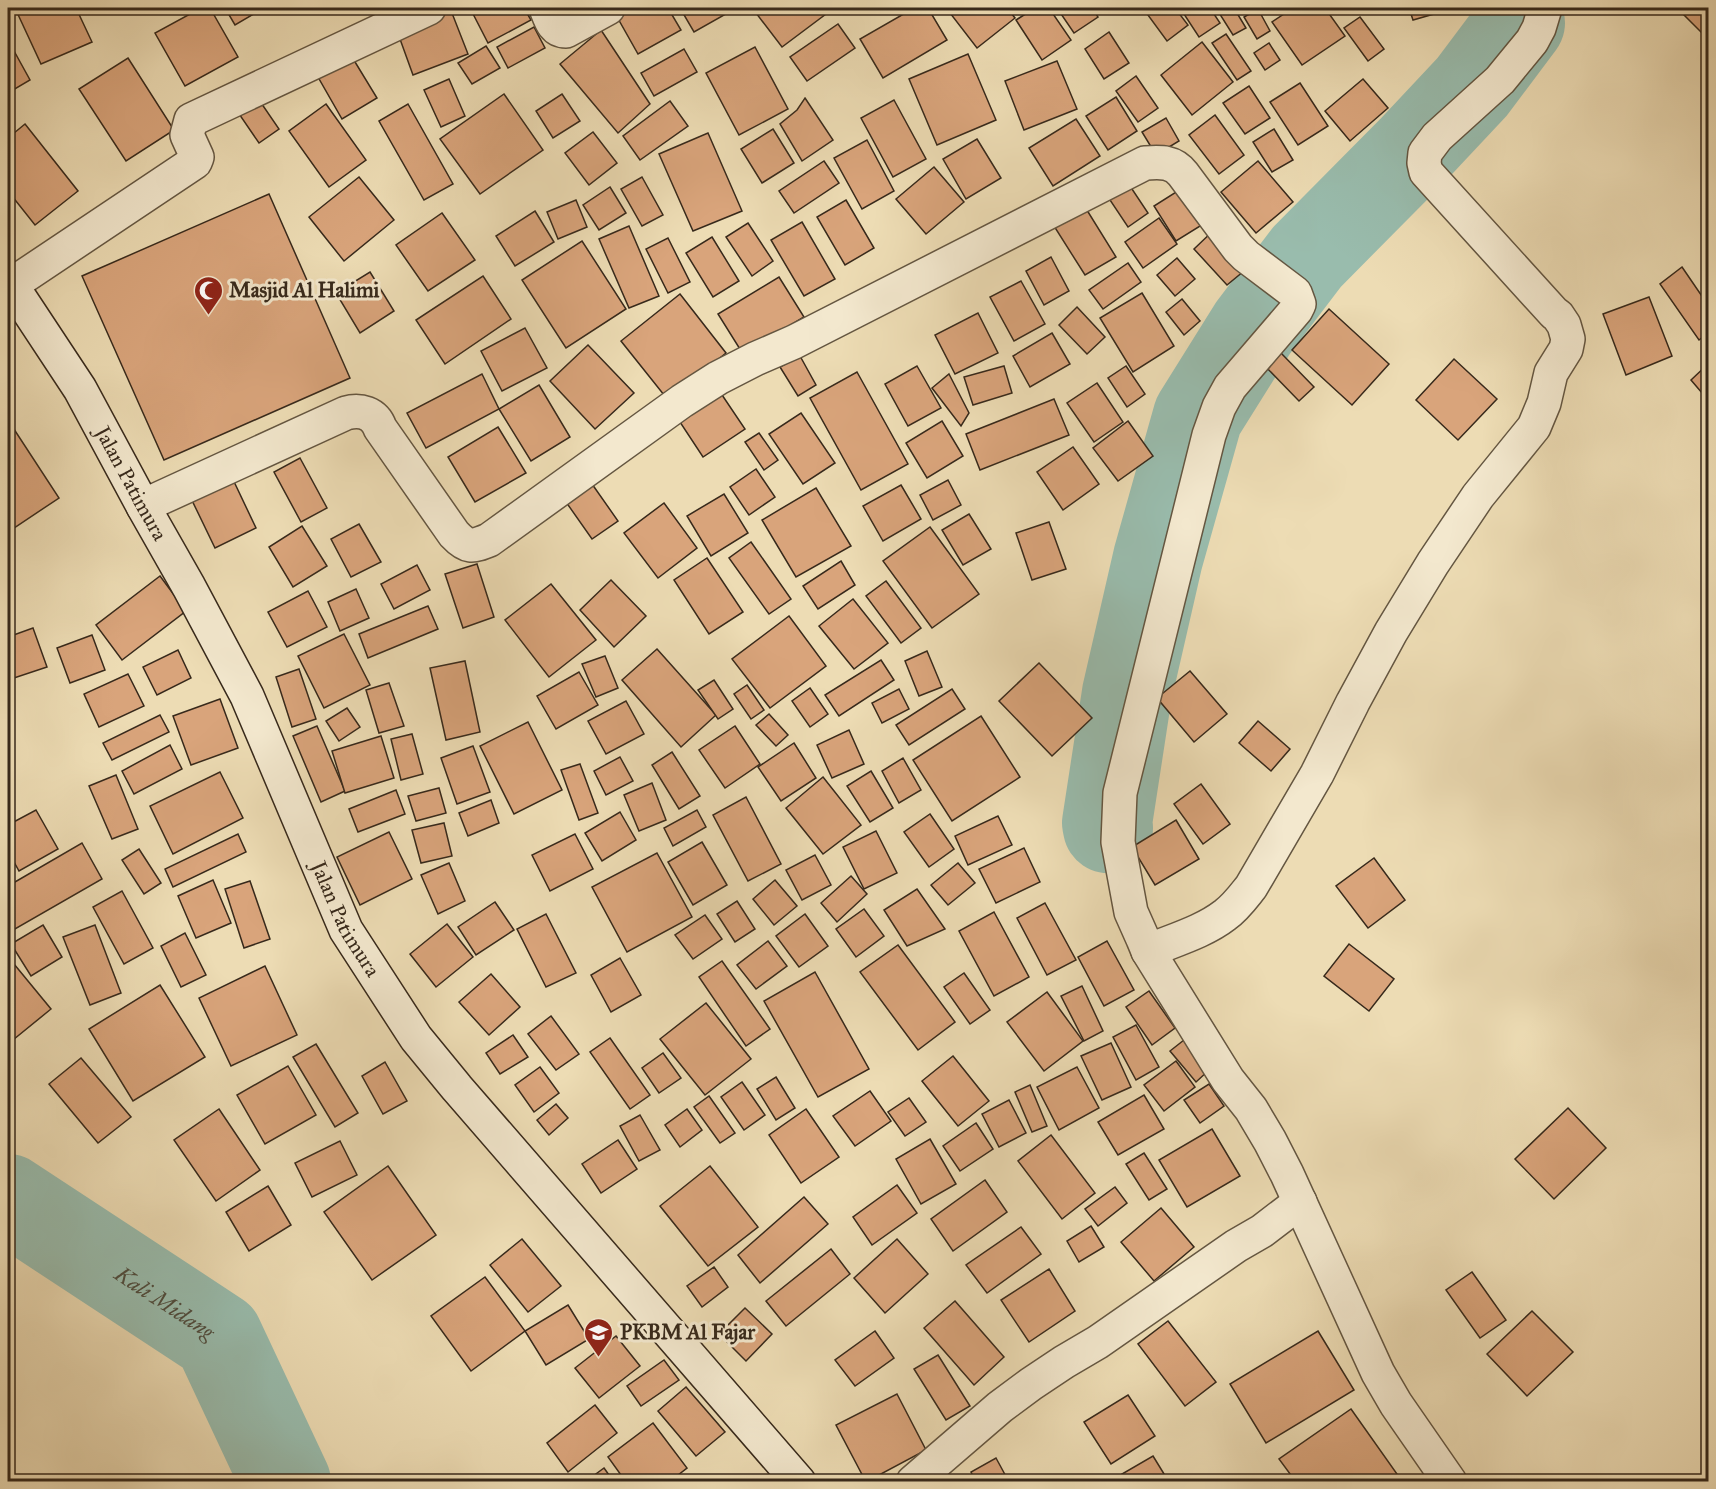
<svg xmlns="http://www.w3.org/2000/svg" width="1716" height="1489" font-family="'IM FELL Great Primer',serif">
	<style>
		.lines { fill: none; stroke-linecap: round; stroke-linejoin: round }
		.river { stroke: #99bcad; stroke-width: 90 }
		.building { fill: #d9a47b; stroke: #37291b; stroke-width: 1.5 }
		.street-casing { stroke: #645641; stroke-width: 36 }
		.secondary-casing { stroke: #37291b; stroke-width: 36 }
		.street { stroke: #f3e8ce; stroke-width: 33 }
		.secondary { stroke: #f3e8ce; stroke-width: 33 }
		.labels { text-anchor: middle; stroke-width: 6; stroke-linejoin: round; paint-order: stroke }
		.poi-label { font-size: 21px; font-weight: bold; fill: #37291b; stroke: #f3e8ce; text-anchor: start }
		.street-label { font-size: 21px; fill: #37291b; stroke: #f3e8ce }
		.water-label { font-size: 22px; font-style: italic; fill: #504e40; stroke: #f3e8ce }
	</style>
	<rect width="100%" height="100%" fill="#eddcb4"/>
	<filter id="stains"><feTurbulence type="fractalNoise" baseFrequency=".00333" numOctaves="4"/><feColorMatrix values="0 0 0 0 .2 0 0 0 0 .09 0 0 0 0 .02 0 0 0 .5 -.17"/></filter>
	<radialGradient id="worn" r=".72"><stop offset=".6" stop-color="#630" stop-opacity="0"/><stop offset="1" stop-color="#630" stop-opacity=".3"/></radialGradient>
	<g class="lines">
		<g class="river">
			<polyline points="1108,828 1107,823 1127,693 1158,558 1198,416 1253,328 1307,257 1412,151 1472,87 1520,23 1516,8"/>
			<path id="s1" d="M8,1199L218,1337L286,1482"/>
		</g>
	</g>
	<g class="building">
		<polygon points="15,8 76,8 92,42 41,64"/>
		<polygon points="201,8 210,8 238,57 185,86 155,33"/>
		<polygon points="225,8 264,8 235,25"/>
		<polygon points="450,8 468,54 413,75 396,28"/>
		<polygon points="470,8 524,8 531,20 488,43"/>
		<polygon points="628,8 668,8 681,30 638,54 616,15"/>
		<polygon points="680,8 732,8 733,10 694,32"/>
		<polygon points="764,8 834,8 782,47 756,13"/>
		<polygon points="914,8 928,8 947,40 883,78 860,39"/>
		<polygon points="957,8 1007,8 1015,18 977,48 950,13"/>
		<polygon points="1035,8 1049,8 1071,40 1042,60 1016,20"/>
		<polygon points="1057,8 1092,8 1098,17 1074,33"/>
		<polygon points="1150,8 1175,8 1188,25 1167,41 1145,11"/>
		<polygon points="1180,8 1210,8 1220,23 1199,37"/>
		<polygon points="1216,8 1234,8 1246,28 1233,35"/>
		<polygon points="1293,8 1325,8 1345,36 1302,65 1272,22"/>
		<polygon points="1409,8 1455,8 1413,20"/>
		<polygon points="1677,8 1708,8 1708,39"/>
		<polygon points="1258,9 1270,31 1257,39 1244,17"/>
		<polygon points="1360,17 1384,49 1368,61 1344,28"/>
		<polygon points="838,24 855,48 807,81 790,57"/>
		<polygon points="534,27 545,48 508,68 497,47"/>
		<polygon points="601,30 650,104 618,133 560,64"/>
		<polygon points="1109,32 1129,63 1104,79 1085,49"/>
		<polygon points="1226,34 1251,71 1237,80 1212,43"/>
		<polygon points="8,40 30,80 8,93"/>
		<polygon points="1202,42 1233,82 1192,115 1161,75"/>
		<polygon points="1269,43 1280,60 1265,70 1254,53"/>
		<polygon points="486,46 500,68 472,84 458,63"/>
		<polygon points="755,47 788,109 739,135 706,73"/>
		<polygon points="684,49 697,72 654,96 641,73"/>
		<polygon points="968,54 996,120 937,145 909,79"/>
		<polygon points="352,57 377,98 342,119 318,77"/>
		<polygon points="128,58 174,130 126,161 79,89"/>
		<polygon points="1057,61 1077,109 1024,130 1005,81"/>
		<polygon points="1136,76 1158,108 1138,122 1116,91"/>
		<polygon points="449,79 465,116 441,127 424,90"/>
		<polygon points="1363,79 1388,108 1350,141 1325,111"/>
		<polygon points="1300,83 1328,126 1298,145 1270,102"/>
		<polygon points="1249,86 1270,118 1245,134 1223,103"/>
		<polygon points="255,94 279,129 259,143 235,108"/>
		<polygon points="504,94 543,150 480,194 440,139"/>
		<polygon points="562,94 580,121 553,138 536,111"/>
		<polygon points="1116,97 1137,131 1108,150 1086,116"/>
		<polygon points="805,98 833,140 802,161 780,124 797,110"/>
		<polygon points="894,100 926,159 893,177 861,118"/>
		<polygon points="670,101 688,126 640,160 623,136"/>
		<polygon points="326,104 366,160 329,187 289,131"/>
		<polygon points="408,104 453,184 424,200 379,121"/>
		<polygon points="1215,115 1244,155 1219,174 1189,135"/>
		<polygon points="1166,118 1179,141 1156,155 1142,132"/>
		<polygon points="1076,119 1100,156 1053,186 1029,148"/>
		<polygon points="25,124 78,191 35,225 8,191 8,138"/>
		<polygon points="773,129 794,163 762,183 741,149"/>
		<polygon points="1274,129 1293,160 1272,172 1253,142"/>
		<polygon points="593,132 617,163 589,185 565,153"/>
		<polygon points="708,133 742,211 693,231 659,154"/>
		<polygon points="977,139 1001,178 966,199 943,159"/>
		<polygon points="867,140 894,191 862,209 834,158"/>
		<polygon points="824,161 839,183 794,213 779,191"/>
		<polygon points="1258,161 1293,202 1256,233 1221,192"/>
		<polygon points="934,167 964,202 926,234 896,199"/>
		<polygon points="359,177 394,220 344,261 309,217"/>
		<polygon points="642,177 663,215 642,226 621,189"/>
		<polygon points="1126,180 1148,213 1128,227 1106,194"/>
		<polygon points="610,187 626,213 599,230 583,205"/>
		<polygon points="1184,187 1205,223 1176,241 1154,206"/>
		<polygon points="269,194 350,378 164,460 82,276"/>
		<polygon points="576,200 587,227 558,239 547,212"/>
		<polygon points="846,200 874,248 845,265 817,217"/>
		<polygon points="1085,207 1116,257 1085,275 1054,226"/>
		<polygon points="535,211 554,242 515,266 496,236"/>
		<polygon points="442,213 475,260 428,291 396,245"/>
		<polygon points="1159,218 1177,244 1143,268 1125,242"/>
		<polygon points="802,222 835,279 804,296 771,240"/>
		<polygon points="748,223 773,261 752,276 726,237"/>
		<polygon points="629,226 659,296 629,308 599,239"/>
		<polygon points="1216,228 1250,266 1227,285 1194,249"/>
		<polygon points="712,237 739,281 713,297 686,253"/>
		<polygon points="668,238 690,282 668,293 646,249"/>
		<polygon points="582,241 626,309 566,348 522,280"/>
		<polygon points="1051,257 1069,291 1044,305 1026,271"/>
		<polygon points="1177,258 1195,279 1175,296 1157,275"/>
		<polygon points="1128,263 1141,282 1103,309 1089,290"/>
		<polygon points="1682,267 1708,305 1708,333 1699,340 1660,284"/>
		<polygon points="370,272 394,311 360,333 336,293"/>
		<polygon points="483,276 511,319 445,364 416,320"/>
		<polygon points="779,277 804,317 743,354 718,314"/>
		<polygon points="1021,281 1045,324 1014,341 990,297"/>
		<polygon points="1142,293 1174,346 1133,372 1100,318"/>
		<polygon points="680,294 726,353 668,400 621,341"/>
		<polygon points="1649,297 1672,356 1626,375 1603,314"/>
		<polygon points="1182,299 1200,321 1184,335 1166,312"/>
		<polygon points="1077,307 1105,337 1087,354 1059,325"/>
		<polygon points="1329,309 1389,364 1352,405 1292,350"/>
		<polygon points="978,313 998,353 955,374 935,335"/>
		<polygon points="525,328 547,368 502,391 481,351"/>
		<polygon points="1052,333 1070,364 1030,387 1013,356"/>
		<polygon points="588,345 634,393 595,429 550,381"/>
		<polygon points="1280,352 1314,387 1299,401 1265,366"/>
		<polygon points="800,356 816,385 798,396 780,367"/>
		<polygon points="1454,359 1497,399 1458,440 1416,400"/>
		<polygon points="1708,364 1708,400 1691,380"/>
		<polygon points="917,366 941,408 908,426 885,384"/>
		<polygon points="1004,366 1012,393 973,405 964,377"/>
		<polygon points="1126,366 1145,394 1127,407 1108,378"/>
		<polygon points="857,372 908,464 861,490 810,398"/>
		<polygon points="482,374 499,409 426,448 407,413"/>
		<polygon points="949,374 969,413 961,426 932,388"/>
		<polygon points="1097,383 1123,422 1094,442 1067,403"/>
		<polygon points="539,385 570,437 531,461 499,409"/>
		<polygon points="716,386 745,429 703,457 674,413"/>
		<polygon points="1054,399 1069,435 980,470 966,434"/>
		<polygon points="801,413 835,463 803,484 769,434"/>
		<polygon points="8,420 59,498 8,532"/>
		<polygon points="942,421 963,456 927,478 906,443"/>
		<polygon points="1128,421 1153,456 1118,481 1093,448"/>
		<polygon points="498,427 526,473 475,502 448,457"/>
		<polygon points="759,433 778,460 764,470 745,442"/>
		<polygon points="1073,447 1099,484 1063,510 1037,472"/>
		<polygon points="300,458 327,508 301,522 274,472"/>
		<polygon points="228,469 256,528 215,548 186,488"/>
		<polygon points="756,469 775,497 749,515 730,487"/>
		<polygon points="585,474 618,521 592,539 559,492"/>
		<polygon points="948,480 961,505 933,520 920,495"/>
		<polygon points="901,485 921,519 883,541 863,506"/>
		<polygon points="816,488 851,546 796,577 762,520"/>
		<polygon points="724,494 748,533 711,556 687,516"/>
		<polygon points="664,503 697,548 658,578 624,533"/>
		<polygon points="969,514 991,549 963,565 942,530"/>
		<polygon points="1049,522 1066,569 1032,580 1016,533"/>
		<polygon points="359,524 381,562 351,577 331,539"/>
		<polygon points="302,526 327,566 293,587 269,547"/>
		<polygon points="930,527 979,594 932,628 883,561"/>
		<polygon points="751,542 791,599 769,614 729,558"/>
		<polygon points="707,558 743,612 709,634 674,580"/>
		<polygon points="841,561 855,585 818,609 803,586"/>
		<polygon points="477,564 494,617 463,628 445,574"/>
		<polygon points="417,565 430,590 394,609 381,584"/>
		<polygon points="160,576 186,611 122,660 96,625"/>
		<polygon points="611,580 646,616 614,647 580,610"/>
		<polygon points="886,581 921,628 901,643 866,596"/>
		<polygon points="551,584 596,640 549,677 505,620"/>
		<polygon points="356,589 369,618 340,631 328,602"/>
		<polygon points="308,591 327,627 287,647 268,612"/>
		<polygon points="853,599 888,643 854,669 819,626"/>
		<polygon points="428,606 438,629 368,658 359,634"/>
		<polygon points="789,616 826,666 770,708 732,659"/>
		<polygon points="33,628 47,667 8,680 8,637"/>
		<polygon points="344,634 370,685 324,708 298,656"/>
		<polygon points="92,635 105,670 70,683 57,648"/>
		<polygon points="657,649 716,715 681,747 622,680"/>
		<polygon points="178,650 191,678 157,695 143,667"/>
		<polygon points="927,651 942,687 919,696 905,661"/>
		<polygon points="605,656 618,688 596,697 582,664"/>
		<polygon points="881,660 894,680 839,716 825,695"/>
		<polygon points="465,661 480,732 446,740 430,668"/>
		<polygon points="1039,663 1092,718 1052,756 999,701"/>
		<polygon points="299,669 316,719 292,727 276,677"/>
		<polygon points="1190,671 1227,714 1194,742 1157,698"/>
		<polygon points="579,672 598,705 556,729 537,696"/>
		<polygon points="128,674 144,706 99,727 84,694"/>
		<polygon points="714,680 733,709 718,719 698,690"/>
		<polygon points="389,683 404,726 379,733 366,690"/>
		<polygon points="747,685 764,710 751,719 734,694"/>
		<polygon points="810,688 828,714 810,727 792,701"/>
		<polygon points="899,689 909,709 882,723 872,703"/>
		<polygon points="952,689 965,709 909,745 896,725"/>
		<polygon points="220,699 238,748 191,765 173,716"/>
		<polygon points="626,701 644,734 606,754 588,721"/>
		<polygon points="347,708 360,727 339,741 326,721"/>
		<polygon points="769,714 788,735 776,746 756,725"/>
		<polygon points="160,715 169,732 112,760 103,743"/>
		<polygon points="981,716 1020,777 952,821 913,760"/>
		<polygon points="1258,721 1290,749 1271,771 1239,743"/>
		<polygon points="528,722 562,790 514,814 480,746"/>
		<polygon points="317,726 345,791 321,802 293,736"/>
		<polygon points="735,726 760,764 725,788 699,750"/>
		<polygon points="849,730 864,764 832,778 817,745"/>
		<polygon points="412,734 423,774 401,780 391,739"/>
		<polygon points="381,736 394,778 345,793 332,751"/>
		<polygon points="794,743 816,778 781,801 758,767"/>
		<polygon points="170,745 182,769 134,794 122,771"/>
		<polygon points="473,746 490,792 457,804 441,758"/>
		<polygon points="672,752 700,796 679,809 652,765"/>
		<polygon points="620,757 633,781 606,795 594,771"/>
		<polygon points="903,758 921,790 899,803 882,771"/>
		<polygon points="580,764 598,813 579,820 561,770"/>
		<polygon points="871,771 893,808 870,822 847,786"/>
		<polygon points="220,772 243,818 173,854 150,806"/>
		<polygon points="116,775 138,829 112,839 89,786"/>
		<polygon points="823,777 861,825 823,854 786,808"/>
		<polygon points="652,783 666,820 639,831 624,795"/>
		<polygon points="1201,784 1230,824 1203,844 1174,804"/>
		<polygon points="439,788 446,813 416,821 408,796"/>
		<polygon points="396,790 405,814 358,832 349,809"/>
		<polygon points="746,797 781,864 748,881 713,815"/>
		<polygon points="491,800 499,823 468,836 459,813"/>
		<polygon points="36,810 58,849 19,871 8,851 8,825"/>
		<polygon points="697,810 706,827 673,846 664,828"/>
		<polygon points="620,812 636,840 602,861 585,833"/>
		<polygon points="930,814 954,849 929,867 904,832"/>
		<polygon points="998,816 1012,845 968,865 955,836"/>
		<polygon points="1176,820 1199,859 1155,885 1132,847"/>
		<polygon points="444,823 452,856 421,863 412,830"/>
		<polygon points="876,831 897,873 864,889 843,847"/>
		<polygon points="389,832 412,879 360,905 337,857"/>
		<polygon points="238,834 246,852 173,887 165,869"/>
		<polygon points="575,834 593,869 550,891 532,855"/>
		<polygon points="702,842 727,885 693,905 668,862"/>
		<polygon points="82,843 102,879 8,933 8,886"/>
		<polygon points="1024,848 1040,882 996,903 979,869"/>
		<polygon points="139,849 161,883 144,894 122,860"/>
		<polygon points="657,853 692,917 627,952 592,887"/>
		<polygon points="815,855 831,885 802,900 786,870"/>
		<polygon points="1374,858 1405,900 1368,928 1336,886"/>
		<polygon points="449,863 465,901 438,914 421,875"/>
		<polygon points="958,863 975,883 948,905 931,885"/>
		<polygon points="851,876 867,894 837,922 821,903"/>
		<polygon points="213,880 231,923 196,938 178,896"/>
		<polygon points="775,880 797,906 774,925 753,899"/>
		<polygon points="250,881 270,939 244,948 225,889"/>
		<polygon points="917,889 945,929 907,946 884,910"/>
		<polygon points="122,891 153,948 124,964 93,907"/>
		<polygon points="737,901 755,929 735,942 717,914"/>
		<polygon points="495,902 514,930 476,955 458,927"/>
		<polygon points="1045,903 1076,960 1047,975 1017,918"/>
		<polygon points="864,909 884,936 856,957 836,929"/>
		<polygon points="994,912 1029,977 994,996 959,931"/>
		<polygon points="546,914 576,973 546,987 517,929"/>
		<polygon points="805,914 828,946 799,967 776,936"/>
		<polygon points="705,915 722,939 693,959 675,935"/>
		<polygon points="447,924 473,957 436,987 410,954"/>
		<polygon points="43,925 62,957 31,976 11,944"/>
		<polygon points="95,925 121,993 90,1005 63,937"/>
		<polygon points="185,933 206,975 181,987 161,946"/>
		<polygon points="768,941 787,966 756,989 737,965"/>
		<polygon points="1107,941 1134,990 1104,1006 1078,957"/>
		<polygon points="1349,944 1394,979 1369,1011 1324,976"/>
		<polygon points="898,945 955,1022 918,1050 860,972"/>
		<polygon points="620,958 641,995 611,1012 591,975"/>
		<polygon points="722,961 770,1029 746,1046 699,977"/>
		<polygon points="14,964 51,1009 8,1044 8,970"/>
		<polygon points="265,966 297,1035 231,1066 199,998"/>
		<polygon points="815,972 869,1069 818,1097 764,1001"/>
		<polygon points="964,973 990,1010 970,1024 944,987"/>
		<polygon points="491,974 520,1007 489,1035 459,1002"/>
		<polygon points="160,985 205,1057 133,1101 89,1029"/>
		<polygon points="1082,986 1103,1031 1084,1041 1061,996"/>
		<polygon points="1149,991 1175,1028 1152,1045 1126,1007"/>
		<polygon points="1047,992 1083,1041 1044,1071 1007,1022"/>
		<polygon points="706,1003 751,1059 705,1095 660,1039"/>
		<polygon points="551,1016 579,1054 556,1070 528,1034"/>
		<polygon points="1136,1025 1159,1067 1136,1080 1113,1037"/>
		<polygon points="513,1035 528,1057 500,1074 486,1053"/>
		<polygon points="610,1038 650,1095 630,1109 590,1052"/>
		<polygon points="1184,1040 1208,1071 1196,1082 1170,1051"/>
		<polygon points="1111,1043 1131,1087 1102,1100 1081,1056"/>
		<polygon points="316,1044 358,1113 335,1127 293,1057"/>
		<polygon points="663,1053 681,1078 659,1093 642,1068"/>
		<polygon points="953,1056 989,1101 958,1126 922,1081"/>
		<polygon points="81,1058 131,1117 98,1143 49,1084"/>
		<polygon points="1176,1061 1195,1087 1164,1111 1144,1085"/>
		<polygon points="385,1062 407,1101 383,1114 362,1076"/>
		<polygon points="288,1066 316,1115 265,1144 237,1095"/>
		<polygon points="540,1067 559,1093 534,1112 515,1085"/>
		<polygon points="1077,1067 1099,1108 1059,1130 1037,1087"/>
		<polygon points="776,1077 795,1108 776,1120 757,1089"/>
		<polygon points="742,1082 765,1115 744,1130 721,1097"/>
		<polygon points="1209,1084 1224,1106 1200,1123 1184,1100"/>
		<polygon points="1030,1085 1047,1126 1032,1132 1015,1092"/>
		<polygon points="870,1091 891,1121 855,1146 833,1116"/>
		<polygon points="1144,1095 1164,1129 1118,1155 1098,1122"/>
		<polygon points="709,1096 735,1133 720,1143 694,1107"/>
		<polygon points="909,1098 926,1122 905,1136 888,1112"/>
		<polygon points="1009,1100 1026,1133 999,1147 982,1114"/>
		<polygon points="556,1104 568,1118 549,1135 537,1120"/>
		<polygon points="1568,1108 1606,1148 1554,1199 1515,1159"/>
		<polygon points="219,1109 260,1170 216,1201 174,1140"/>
		<polygon points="687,1109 702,1130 680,1147 665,1125"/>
		<polygon points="806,1109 839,1157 801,1183 769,1135"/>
		<polygon points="640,1115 660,1150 639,1161 620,1126"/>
		<polygon points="976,1123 993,1149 960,1171 943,1146"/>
		<polygon points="1212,1129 1240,1176 1187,1207 1159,1160"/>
		<polygon points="1051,1135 1095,1193 1062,1219 1018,1161"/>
		<polygon points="930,1139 956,1184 921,1204 896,1159"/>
		<polygon points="618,1140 637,1169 601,1193 582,1164"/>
		<polygon points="340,1141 357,1175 312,1197 295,1163"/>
		<polygon points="1144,1153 1167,1189 1149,1200 1126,1164"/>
		<polygon points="388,1166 436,1235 372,1280 324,1212"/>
		<polygon points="710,1166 758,1227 708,1266 660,1206"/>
		<polygon points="985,1180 1007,1212 953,1251 931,1219"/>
		<polygon points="897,1185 917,1213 872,1245 853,1217"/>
		<polygon points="268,1186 291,1225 249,1251 226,1212"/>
		<polygon points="1115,1187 1127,1203 1098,1226 1085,1209"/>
		<polygon points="804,1197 828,1224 760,1283 738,1255"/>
		<polygon points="1161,1208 1194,1247 1154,1281 1121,1242"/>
		<polygon points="1091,1226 1104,1247 1079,1262 1067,1241"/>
		<polygon points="1021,1227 1041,1254 987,1293 966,1265"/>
		<polygon points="522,1239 561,1286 528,1312 490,1265"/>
		<polygon points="897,1239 928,1274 885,1313 854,1278"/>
		<polygon points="831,1249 850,1274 786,1326 766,1301"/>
		<polygon points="714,1267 728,1287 702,1307 687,1286"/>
		<polygon points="1049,1269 1075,1311 1029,1342 1001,1300"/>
		<polygon points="1472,1272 1506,1320 1480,1338 1446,1290"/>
		<polygon points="485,1277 525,1331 471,1371 431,1316"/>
		<polygon points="955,1301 1004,1357 974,1385 924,1328"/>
		<polygon points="568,1305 589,1339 546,1365 525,1331"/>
		<polygon points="745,1308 772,1334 746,1361 719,1334"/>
		<polygon points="1532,1311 1573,1352 1527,1396 1487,1354"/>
		<polygon points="1168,1321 1216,1382 1185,1406 1138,1344"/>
		<polygon points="875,1331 894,1358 855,1386 835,1360"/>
		<polygon points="1318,1331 1354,1390 1266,1443 1230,1384"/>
		<polygon points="616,1336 640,1366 599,1398 575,1368"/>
		<polygon points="938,1355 970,1406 946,1420 914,1369"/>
		<polygon points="664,1360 679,1380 641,1406 627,1386"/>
		<polygon points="686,1387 725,1432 696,1456 658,1411"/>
		<polygon points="897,1394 926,1450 866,1482 836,1425"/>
		<polygon points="1128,1395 1155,1436 1111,1464 1084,1422"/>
		<polygon points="595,1405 617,1433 568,1472 547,1443"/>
		<polygon points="1351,1409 1397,1474 1385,1482 1296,1482 1279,1459"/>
		<polygon points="653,1423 687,1468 669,1482 626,1482 608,1457"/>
		<polygon points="1153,1456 1169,1482 1127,1482 1122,1474"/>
		<polygon points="996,1458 1009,1482 976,1482 971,1472"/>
		<polygon points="604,1468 614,1482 585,1482"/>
	</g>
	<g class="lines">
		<defs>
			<g id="street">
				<path d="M546,8C550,18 553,31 566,31L608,8"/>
				<polyline points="11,285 195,162 197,157 187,135 191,120 429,8"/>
				<path d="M143,506L346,413C360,409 375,413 380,428L454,534C467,548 472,547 489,540L682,401L718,378L755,359L794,342L1145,163C1161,162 1173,161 1183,174L1238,248L1246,256L1295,293L1299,304L1296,310L1230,387L1219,407L1209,435L1120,793L1118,842L1131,912L1143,939L1148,951L1228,1080L1251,1109L1270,1141L1287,1174L1378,1373L1396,1404L1450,1482"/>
				<path d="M1148,951C1174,940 1203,932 1225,915C1236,907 1243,897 1251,887L1317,774L1353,702L1391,632L1433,563L1478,496L1534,427L1544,403L1551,373L1566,349L1568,339L1564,325L1558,316L1554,313L1426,172L1424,163L1425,153L1437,137L1500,80L1509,69L1532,41L1539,28L1545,8"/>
				<polyline points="913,1482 1000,1407 1031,1384 1064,1362 1098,1342 1236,1246 1262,1231 1300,1202"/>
			</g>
			<g id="secondary">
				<path id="s2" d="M8,280L80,389L143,506L189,587L247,696L346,930L416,1038L457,1088L799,1482"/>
			</g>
		</defs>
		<use href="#street" class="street-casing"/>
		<use href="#secondary" class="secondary-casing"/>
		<use href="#street" class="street"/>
		<use href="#secondary" class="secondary"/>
	</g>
	<defs>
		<symbol id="mosque-pin" viewBox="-11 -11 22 30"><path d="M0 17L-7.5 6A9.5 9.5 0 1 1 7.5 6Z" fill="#8f2418" stroke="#f3e8ce"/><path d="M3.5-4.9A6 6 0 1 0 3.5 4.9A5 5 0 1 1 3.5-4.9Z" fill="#fff"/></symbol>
		<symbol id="school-pin" viewBox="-11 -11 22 30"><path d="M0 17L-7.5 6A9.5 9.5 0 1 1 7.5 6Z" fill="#8f2418" stroke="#f3e8ce"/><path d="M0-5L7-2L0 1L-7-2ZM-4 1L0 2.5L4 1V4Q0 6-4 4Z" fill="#fff"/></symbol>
	</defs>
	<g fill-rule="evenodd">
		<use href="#mosque-pin" x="192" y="274" width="33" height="45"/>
		<use href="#school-pin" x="582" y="1316" width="33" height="45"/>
	</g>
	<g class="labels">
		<g class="poi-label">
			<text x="229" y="297">Masjid Al Halimi</text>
			<text x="620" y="1339">PKBM Al Fajar</text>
		</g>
		<g class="street-label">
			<text dy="7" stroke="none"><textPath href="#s2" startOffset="238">Jalan Patimura</textPath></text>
			<text dy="7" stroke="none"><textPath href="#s2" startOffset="724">Jalan Patimura</textPath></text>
		</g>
		<g class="water-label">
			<text dy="8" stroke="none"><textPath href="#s1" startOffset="188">Kali Midang</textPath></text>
		</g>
	</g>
	<rect width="1716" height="1489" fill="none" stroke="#eddcb4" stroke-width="30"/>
	<rect x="9" y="9" width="1698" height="1471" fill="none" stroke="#37291b" stroke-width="3"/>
	<rect x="15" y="15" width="1686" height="1459" fill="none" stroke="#37291b" stroke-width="1.5"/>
	<rect width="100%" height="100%" filter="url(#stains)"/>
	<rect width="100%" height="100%" fill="url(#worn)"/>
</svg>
